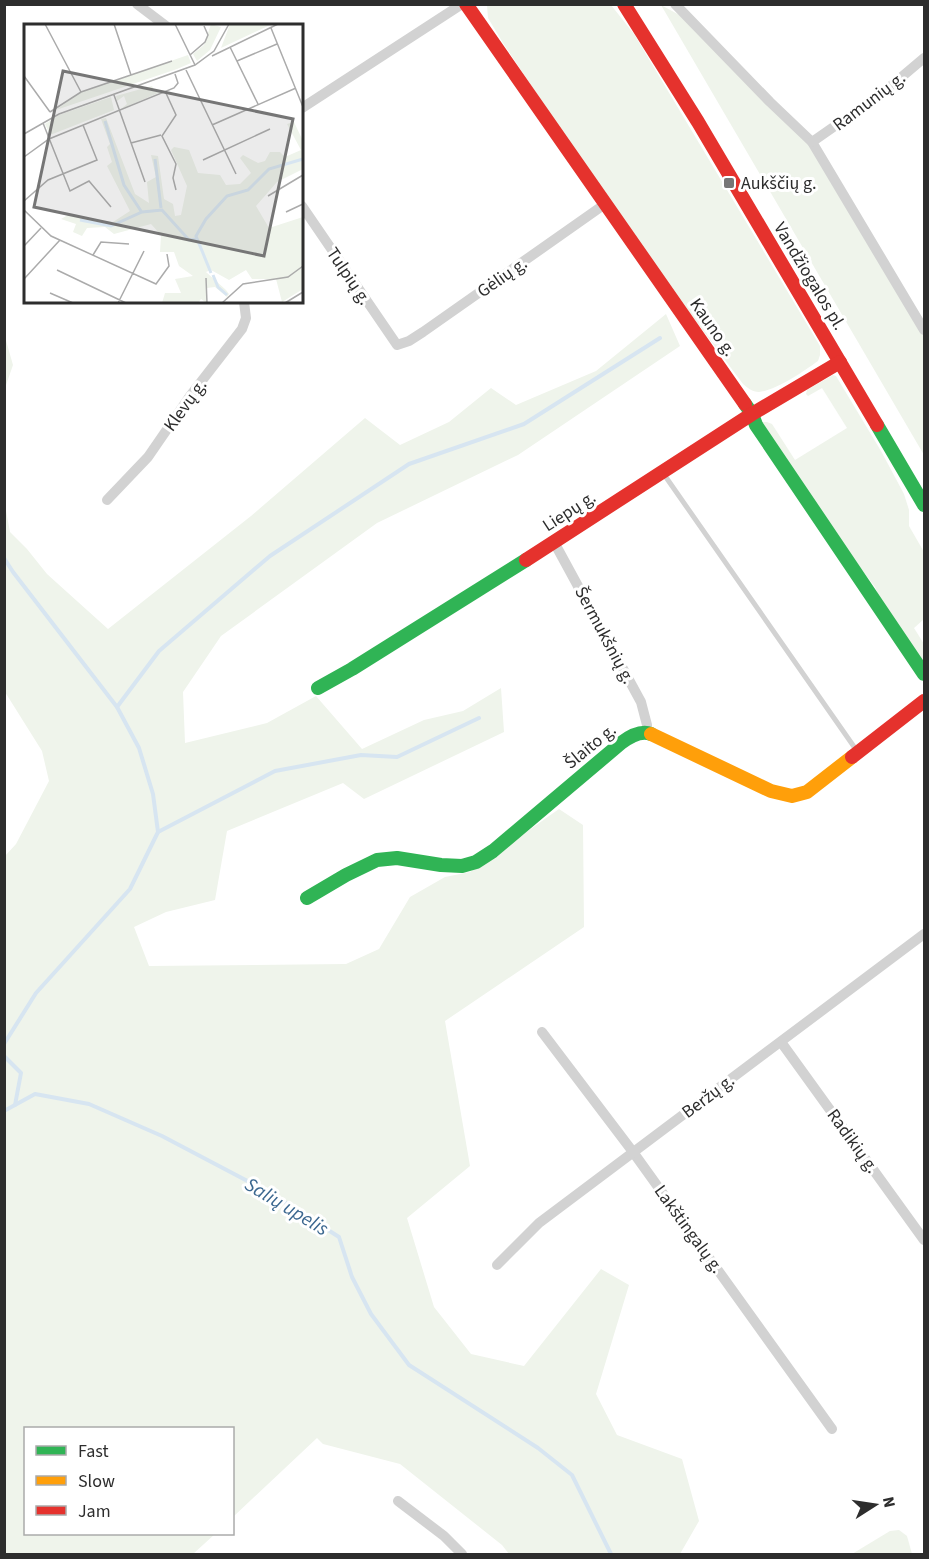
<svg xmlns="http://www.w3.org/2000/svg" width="929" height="1559" font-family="'Source Sans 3',sans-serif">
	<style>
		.green { fill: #eff4eb }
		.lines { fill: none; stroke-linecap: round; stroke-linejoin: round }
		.stream { stroke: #d7e5f1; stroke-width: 4 }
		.lane { stroke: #d2d2d2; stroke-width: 5 }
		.street { stroke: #d2d2d2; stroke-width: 10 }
		.fast { stroke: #30b455; stroke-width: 14 }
		.slow { stroke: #ff9f0a; stroke-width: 14 }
		.jam { stroke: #e5322d; stroke-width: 14 }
		.poi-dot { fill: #767676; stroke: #fff; stroke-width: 2 }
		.labels { text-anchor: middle; stroke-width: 6; stroke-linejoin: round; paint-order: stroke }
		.street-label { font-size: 18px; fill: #2d2d2d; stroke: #fff }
		.poi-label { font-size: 18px; fill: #2d2d2d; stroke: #fff; text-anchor: start }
		.water-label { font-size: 20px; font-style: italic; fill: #3b678f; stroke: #fff }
		.inset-river { fill: none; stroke: #d7e5f1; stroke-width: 3 }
		.inset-road { fill: none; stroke: #ababab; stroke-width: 1.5 }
		.view { fill: #767676; fill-opacity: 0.15; stroke: #767676; stroke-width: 3 }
		.inset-edge { fill: none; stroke: #2d2d2d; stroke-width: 3 }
	</style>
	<rect width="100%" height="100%" fill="#fff"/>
	<g class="green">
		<path d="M487,5H611L634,34L820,346V355L818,361C804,371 777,390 759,392C752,392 748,388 743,384L629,232L503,43L488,18Z"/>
		<polygon points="661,5 696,24 812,142 924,330 924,455"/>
		<polygon points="666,314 680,346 518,455 377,523 221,636 183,692 185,743 267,723 316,696 362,749 424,720 463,711 501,688 504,732 364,799 343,783 227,831 215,900 166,912 134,927 149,966 346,964 379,949 410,897 445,877 470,872 559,809 583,825 584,927 445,1021 470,1166 407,1218 434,1307 471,1354 524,1366 601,1269 629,1285 596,1394 617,1435 682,1459 699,1521 680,1554 509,1554 502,1545 400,1464 323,1444 317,1438 233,1517 232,1428 26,1428 26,1534 215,1534 193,1554 5,1554 5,856 16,844 49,781 42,751 5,692 4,500 10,532 27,549 47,574 108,629 251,516 365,418 400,445 449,422 491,388 516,405 596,371"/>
		<polygon points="5,337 13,365 5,388 4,388"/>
		<polygon points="833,375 836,376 881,451 904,494 909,510 909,526 924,552 924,619 914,628 924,644 924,665 880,599 875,587 853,558 762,422 767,422 772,424 795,460 847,428 822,388 808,396 806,394 807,390"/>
		<polygon points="899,1530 907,1536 912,1554 852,1554 890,1531"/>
	</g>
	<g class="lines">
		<g class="stream">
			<polyline points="4,558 13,572 117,707 139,748 153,794 158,832 130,889 36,993 4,1044"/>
			<polyline points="117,707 159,651 270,556 409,464 524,424 660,338"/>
			<polyline points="158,832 275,771 361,755 397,757 479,718"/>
			<polyline points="4,1056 21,1073 15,1105"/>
			<polyline points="4,1111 35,1094 89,1104 162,1136 270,1193 339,1237 352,1277 371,1314 409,1365 538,1448 572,1475 611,1554"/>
		</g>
		<polyline class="lane" points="663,473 857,751"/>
		<g class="street">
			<polyline points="137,4 166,26"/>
			<polyline points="675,4 770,102 812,142 924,330"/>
			<polyline points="302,108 462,4"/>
			<polyline points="812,142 885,91 924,58"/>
			<polyline points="302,206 397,345 409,341 423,332 605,204"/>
			<polyline points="107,500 148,457 190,396 242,329 246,318 244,302"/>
			<polyline points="554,542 641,702 647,725 647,732"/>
			<polyline points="542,1032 633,1152 832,1429"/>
			<polyline points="781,1042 924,1240"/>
			<polyline points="497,1265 539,1223 924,934"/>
			<polyline points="398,1501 444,1536 462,1554"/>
		</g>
		<g class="fast">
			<polyline points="745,404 752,414 756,425 924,674"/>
			<polyline points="877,425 924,505"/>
			<polyline points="318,688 352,669 526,560"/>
			<path d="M307,898L346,875L377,860L397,858L441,865L462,866L476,862L493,851L621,743C629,737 641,730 651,734"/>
		</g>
		<polyline class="slow" points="651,734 771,791 792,796 807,792 852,757"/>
		<g class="jam">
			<polyline points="466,4 745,404"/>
			<polyline points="624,4 698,122 877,425"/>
			<polyline points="526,560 752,414 840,362"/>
			<polyline points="852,757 924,701"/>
		</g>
	</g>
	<rect class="poi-dot" x="723" y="177" width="12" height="12" rx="3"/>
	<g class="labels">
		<g class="street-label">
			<text transform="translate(869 101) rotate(-37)" y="6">Ramunių g.</text>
			<text transform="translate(349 276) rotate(56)" y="6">Tulpių g.</text>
			<text transform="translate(810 276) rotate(59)" y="6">Vandžiogalos pl.</text>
			<text transform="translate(502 277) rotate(-35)" y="6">Gėlių g.</text>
			<text transform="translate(713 327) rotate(55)" y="6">Kauno g.</text>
			<text transform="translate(185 405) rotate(-54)" y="6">Klevų g.</text>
			<text transform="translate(569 511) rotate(-33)" y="6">Liepų g.</text>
			<text transform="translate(605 635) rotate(62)" y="6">Šermukšnių g.</text>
			<text transform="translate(590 746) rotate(-39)" y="6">Šlaito g.</text>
			<text transform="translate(708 1096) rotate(-37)" y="6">Beržų g.</text>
			<text transform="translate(853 1141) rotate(54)" y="6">Radikių g.</text>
			<text transform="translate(689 1229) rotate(54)" y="6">Lakštingalų g.</text>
		</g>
		<g class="poi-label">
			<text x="741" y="189">Aukščių g.</text>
		</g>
		<g class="water-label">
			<text transform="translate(287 1206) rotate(31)" y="7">Salių upelis</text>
		</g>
	</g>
	<g transform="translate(24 24)">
		<rect width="279" height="279" fill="#fff"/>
		<path d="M187,0L197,3L186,26L173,37L169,30L180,21ZM206,0H248L197,24ZM164,31L167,39L153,45L32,86L57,68ZM128,62L131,68L141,66L97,85L103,80L100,72L93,77L92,72ZM87,73L90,86L26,111L21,100L35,91ZM82,94L111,170L125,179L123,158L132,153L127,131L134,132L140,175L149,180L151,192L157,191L163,162L147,126L150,123L165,126L174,149L196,151L202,161L216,160L227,149L216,134L219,131L234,139L241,137L246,128H256L261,133L277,126L263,100L270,98L279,117V145L253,158L232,182L245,204L279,193V265L258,278L252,255H228L222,246L205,256L187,246L182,248L202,266L205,270L203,273L191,263L183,264V279L177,275L174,279H138L141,269H157L151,255L169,252L155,242L150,228H136L137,211L127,200L90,210L81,203L63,204L58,212L49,208L52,200L37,195L44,191L89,198L106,187L83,142L88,138L83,123L86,120L77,95Z" fill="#eff4eb"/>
		<path class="inset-river" d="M81,97L100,161L117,187M131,135L137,184M56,196L87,202L118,188L138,186L165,216L172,215M187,249L172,212L182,195L203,172L224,166L245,145L279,135M189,251L194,263L203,271"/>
		<path class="inset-road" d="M21,0L57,68M90,0L107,51M151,0L171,41M247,4L279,83M206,23L234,80M166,31L181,18L184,11L180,2M188,32L254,0M213,37L253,20M162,46L212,150M0,52L26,88M141,67L152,91L138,112L152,140L149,154L152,166M90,71L121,158M26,88L57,68L148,37M19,99L46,167L65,157L87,183M188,101L272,64M0,110L35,90L171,41L190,27L205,0M107,119L137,111M0,133L25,115L150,64L154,59L151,50M179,136L246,105M244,172L279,151M0,177L24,156L73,136L59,101M0,186L27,212L132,260L145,242L143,230M262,188L279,180M0,222L17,204M69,231L77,218L105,220M33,246L102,279M182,254L183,279M0,255L36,216M26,269L49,279M94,279L120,227M198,279L219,260L264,253L279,242M261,279L279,268"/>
		<path class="view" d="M39,47L269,95L240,232L10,183Z"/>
		<rect width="279" height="279" class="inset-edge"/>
	</g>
	<rect width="929" height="1559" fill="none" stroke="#2d2d2d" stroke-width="12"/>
	<rect x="24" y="1427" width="210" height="108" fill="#ffffff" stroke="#ababab" stroke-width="1.5"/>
	<rect x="36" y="1446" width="30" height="9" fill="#30b455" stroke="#ababab" stroke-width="1.5"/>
	<text x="78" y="1457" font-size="18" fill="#2d2d2d">Fast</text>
	<rect x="36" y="1476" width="30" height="9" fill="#ff9f0a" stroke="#ababab" stroke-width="1.5"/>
	<text x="78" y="1487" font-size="18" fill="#2d2d2d">Slow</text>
	<rect x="36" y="1506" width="30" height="9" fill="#e5322d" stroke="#ababab" stroke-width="1.5"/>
	<text x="78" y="1517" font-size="18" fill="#2d2d2d">Jam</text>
	<g transform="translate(875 1505) rotate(78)" stroke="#ffffff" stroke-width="4.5" paint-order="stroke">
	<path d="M0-4.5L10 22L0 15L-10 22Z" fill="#2d2d2d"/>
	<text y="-9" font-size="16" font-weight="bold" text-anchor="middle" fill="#2d2d2d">N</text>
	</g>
</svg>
